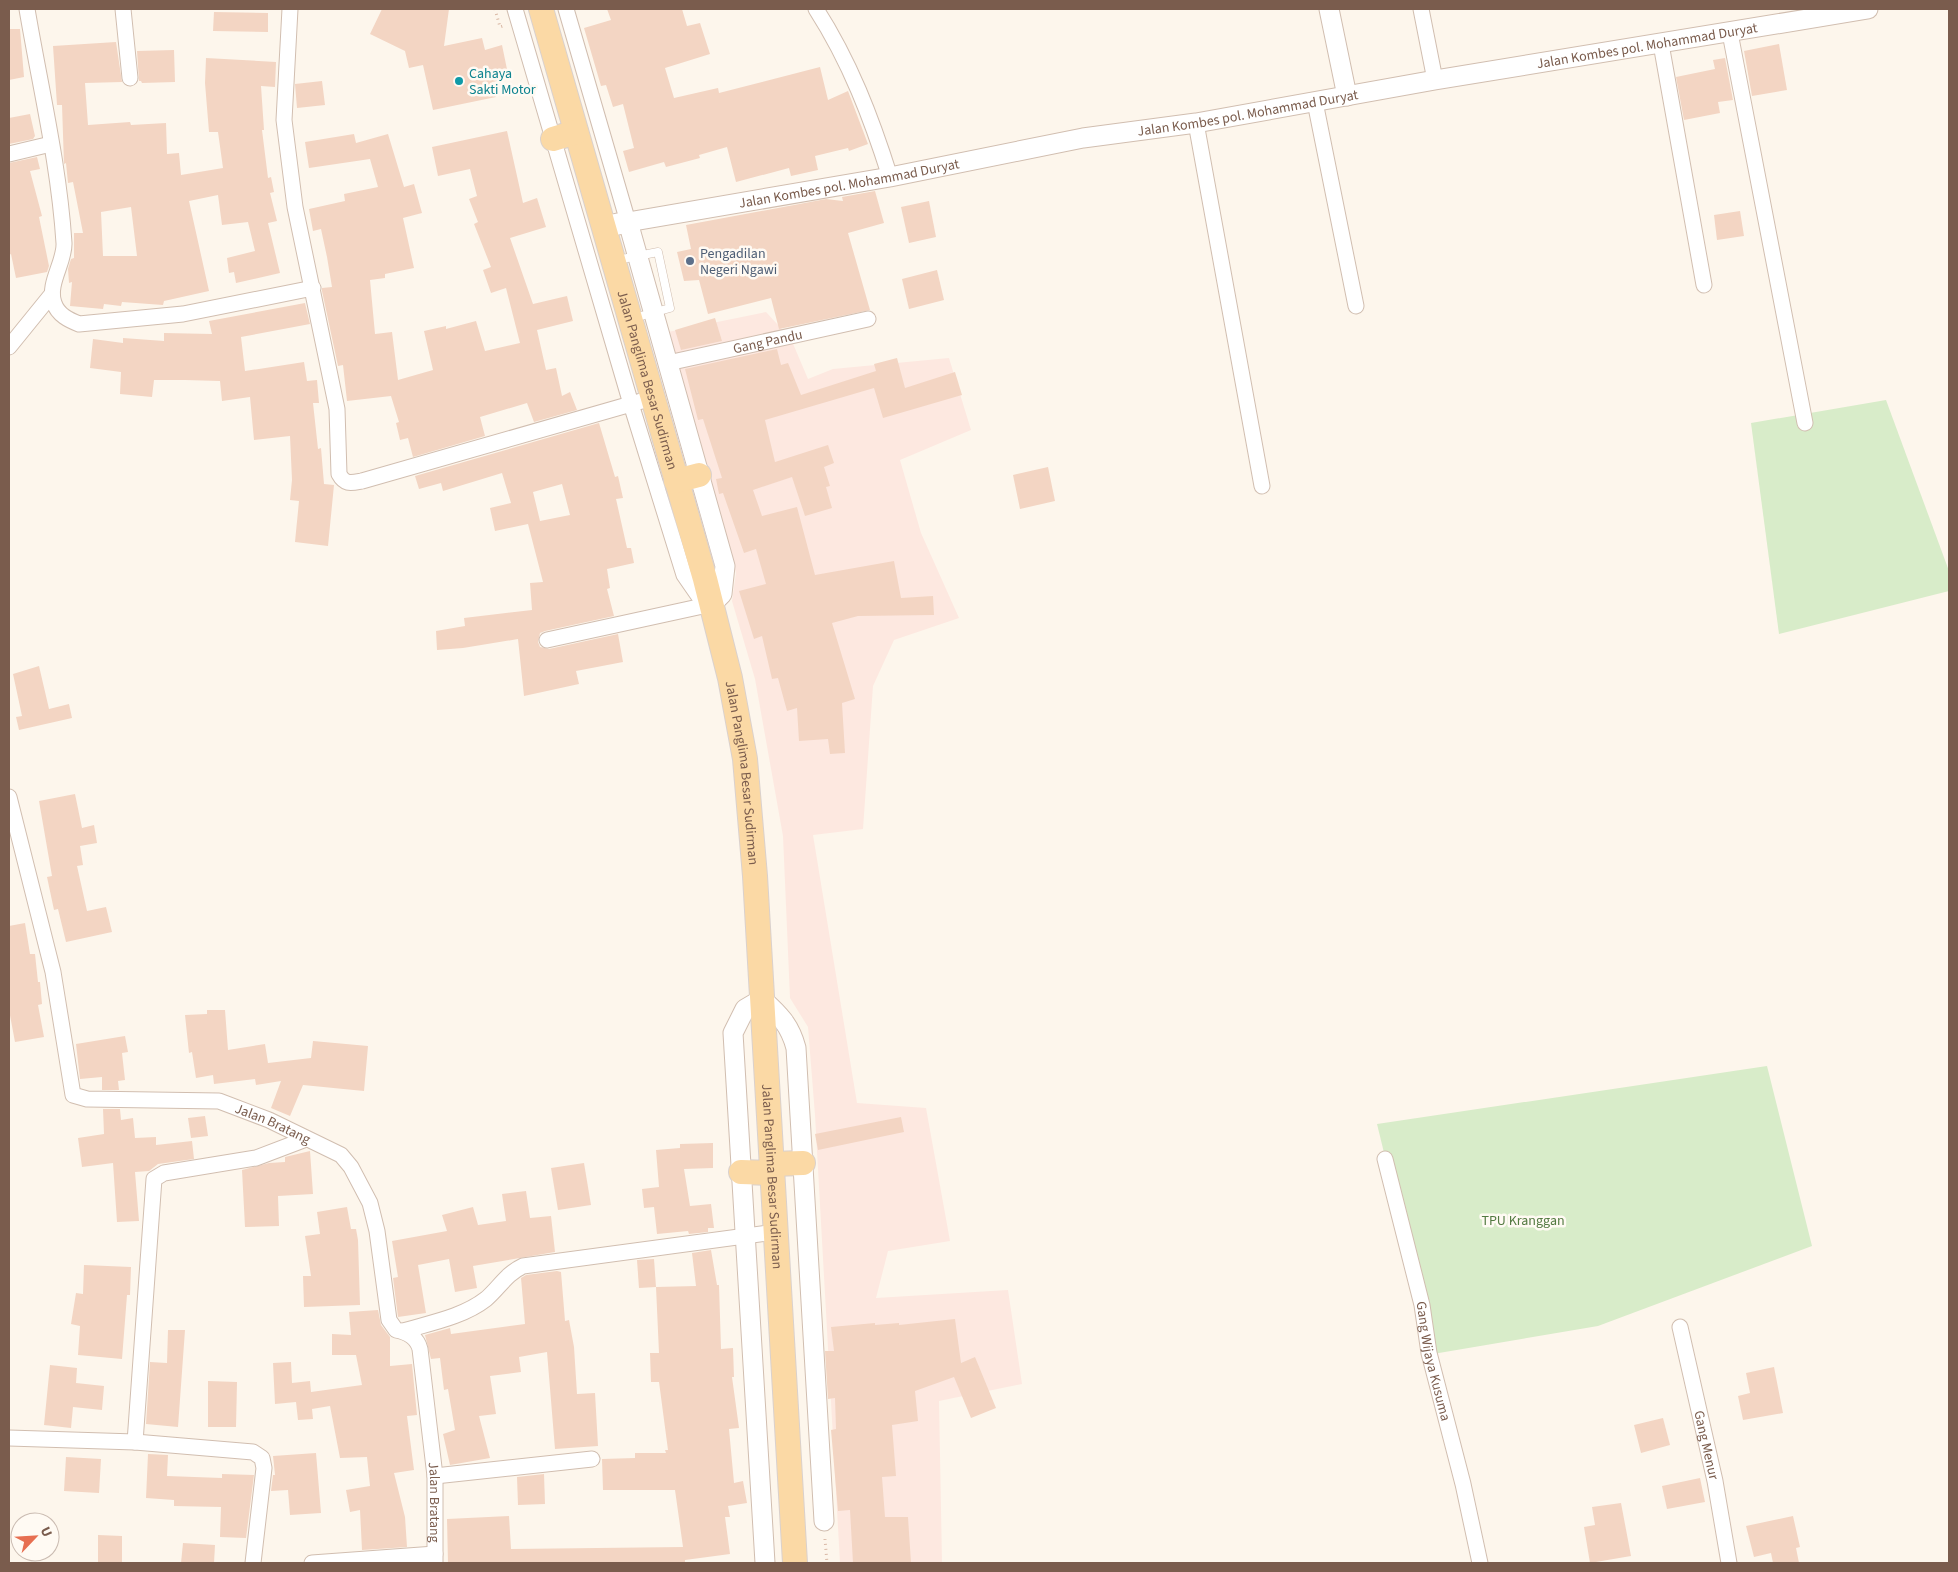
<svg xmlns="http://www.w3.org/2000/svg" width="1958" height="1572" font-family="'Source Sans 3',sans-serif">
	<style>
		.commercial { fill: #fde8e0 }
		.green { fill: #d8ecc9 }
		.building { fill: #f3d5c3; fill-rule: evenodd }
		.lines { fill: none; stroke-linecap: round; stroke-linejoin: round }
		.service-casing { stroke: #d1beb0; stroke-width: 9 }
		.minor-casing { stroke: #d1beb0; stroke-width: 17 }
		.tertiary-casing { stroke: #d1beb0; stroke-width: 21 }
		.secondary-casing { stroke: #d6c0b0; stroke-width: 23 }
		.primary-casing { stroke: #dad1cd; stroke-width: 26 }
		.path { stroke: #d9b8a5; stroke-width: 3; stroke-dasharray: 1 4; stroke-linecap: butt }
		.service { stroke: #fff; stroke-width: 8 }
		.minor { stroke: #fff; stroke-width: 15 }
		.tertiary { stroke: #fff; stroke-width: 19 }
		.secondary { stroke: #fff; stroke-width: 21 }
		.primary { stroke: #fbd9a5; stroke-width: 24 }
		.culture-dot { fill: #0f9aa8; stroke: #fffaf3; stroke-width: 2 }
		.service-dot { fill: #5c6f8a; stroke: #fffaf3; stroke-width: 2 }
		.labels { text-anchor: middle; stroke-width: 5; stroke-linejoin: round; paint-order: stroke }
		.street-label { font-size: 14px; fill: #7a5c4d; stroke: #fffaf3 }
		.culture-label { font-size: 14px; fill: #0d838f; stroke: #fffaf3; text-anchor: start }
		.service-label { font-size: 14px; fill: #4e5e75; stroke: #fffaf3; text-anchor: start }
		.park-label { font-size: 14px; fill: #537a41; stroke: #fffaf3 }
	</style>
	<rect width="100%" height="100%" fill="#fdf6ec"/>
	<polygon class="commercial" points="766,312 791,339 808,379 833,369 949,358 971,430 900,460 921,533 959,618 894,640 873,686 863,829 813,835 857,1103 926,1108 950,1241 888,1251 876,1298 1008,1290 1022,1384 939,1401 942,1563 840,1563 815,1115 808,1027 790,998 783,836 755,679 732,601 736,573 668,332"/>
	<g class="green">
		<polygon points="1886,400 1949,571 1949,591 1779,634 1751,423"/>
		<polygon points="1767,1066 1812,1246 1598,1326 1433,1354 1377,1124"/>
	</g>
	<g class="building">
		<polygon points="382,9 449,9 444,46 482,38 485,50 502,45 509,79 492,82 496,97 433,110 423,65 409,68 405,51 370,34"/>
		<polygon points="607,9 682,9 687,26 700,23 710,54 665,68 674,98 718,88 719,93 820,67 828,100 848,91 868,144 849,151 848,148 815,156 818,170 791,176 789,168 736,182 727,147 699,155 700,158 666,167 664,162 629,172 623,151 634,148 623,104 613,107 606,85 601,86 584,28 611,20"/>
		<polygon points="214,12 268,13 268,32 213,31"/>
		<polygon points="9,29 20,29 24,77 9,80"/>
		<path d="M116,42L122,82L85,83L88,125L130,122L131,125L166,123L167,154L179,153L181,175L223,168L218,132H209L205,83L206,58L276,62L275,87L261,86L264,130H262L268,178L271,177L274,192L270,193L277,221L268,223L280,273L236,283L234,272L229,273L227,258L255,251L248,222L222,225L218,195L189,201L209,291L164,301L163,305L122,302L121,306L104,304L103,309L70,306L72,282L69,283L68,269L71,259L74,258V233H83L73,182L68,183L66,163L64,164L62,105H57L53,46ZM131,207L137,256H103L101,212Z"/>
		<polygon points="1779,44 1787,90 1752,96 1744,51"/>
		<polygon points="174,50 175,82 142,83 141,81 139,81 137,51"/>
		<polygon points="1725,58 1733,100 1718,102 1720,113 1684,120 1676,77 1715,69 1713,60"/>
		<polygon points="322,81 325,105 297,108 295,84"/>
		<polygon points="30,114 35,136 33,139 9,144 9,118"/>
		<polygon points="507,131 523,203 537,198 546,227 510,238 533,304 567,296 573,321 537,330 546,370 556,368 562,396 570,392 577,410 534,422 527,403 480,417 485,436 413,457 408,438 400,440 396,423 399,422 391,396 347,401 343,365 338,366 322,291 322,288 332,287 327,257 321,229 313,231 309,209 345,201 344,194 378,187 370,159 309,168 305,142 354,134 356,143 388,134 404,187 414,184 422,213 403,218 414,268 385,274 385,278 370,280 375,334 392,332 398,380 433,370 424,331 446,326 446,329 476,321 485,351 520,343 506,288 491,293 483,270 491,267 474,224 478,222 469,199 477,196 470,169 438,176 432,147"/>
		<polygon points="37,157 40,169 30,171 42,216 39,217 49,266 47,272 16,278 11,254 9,255 9,163"/>
		<polygon points="875,191 884,223 848,233 870,310 779,329 771,298 708,314 699,280 684,281 677,252 691,249 686,225 826,199 843,201 842,197"/>
		<polygon points="929,201 936,237 909,243 901,207"/>
		<polygon points="1740,211 1744,236 1717,240 1714,215"/>
		<polygon points="937,270 944,300 909,309 902,279"/>
		<polygon points="305,303 310,324 241,337 245,371 304,362 307,381 317,380 319,403 313,403 318,449 321,448 324,484 334,485 328,546 295,542 299,501 290,500 292,480 290,436 254,440 250,397 222,401 220,381 185,380 154,380 152,397 120,394 121,372 90,368 93,339 123,343 123,338 164,341 164,333 212,334 209,321"/>
		<polygon points="715,318 722,341 681,350 675,330"/>
		<polygon points="777,349 781,365 788,363 801,395 876,371 874,364 897,358 905,388 955,372 962,395 883,418 874,388 765,420 775,462 828,445 834,463 824,467 830,486 826,487 832,508 805,516 792,477 753,490 762,516 797,507 815,575 894,561 901,598 933,596 934,615 858,616 832,623 855,699 842,703 845,753 830,754 828,739 799,741 797,708 787,711 778,678 772,679 762,636 754,639 739,591 766,584 756,549 744,553 723,493 719,494 716,479 722,478 703,419 698,420 685,369"/>
		<path d="M599,423L615,477L618,476L623,498L616,499L627,548H631L634,563L607,569L610,588L607,589L614,616L545,631L540,633L538,642L540,647L549,649L618,634L623,662L576,671L579,684L524,696L518,639L463,648L437,650L436,631L465,626L464,618L532,610L530,583L543,582L528,524L495,531L490,508L511,503L502,473L443,491L441,483L419,489L415,476ZM562,484L570,515L540,521L533,492Z"/>
		<polygon points="1048,467 1055,501 1020,509 1013,475"/>
		<polygon points="39,666 49,709 69,704 72,718 19,730 16,717 22,716 13,674"/>
		<polygon points="75,794 82,828 94,825 97,843 80,846 83,865 77,866 87,911 106,907 112,932 66,942 58,909 54,910 47,877 52,876 39,801"/>
		<polygon points="25,923 30,954 35,954 38,982 40,982 42,1004 38,1005 44,1037 15,1042 9,1010 9,926"/>
		<polygon points="207,1010 225,1010 228,1050 265,1044 268,1063 311,1058 313,1041 368,1046 364,1091 303,1085 290,1116 271,1108 281,1081 256,1085 255,1079 214,1084 213,1075 196,1078 192,1052 189,1053 185,1015 207,1014"/>
		<polygon points="125,1036 128,1052 122,1053 125,1080 118,1081 119,1090 102,1090 102,1077 80,1079 76,1044"/>
		<polygon points="103,1109 120,1109 121,1120 133,1118 135,1138 156,1137 156,1145 192,1141 194,1159 158,1164 149,1171 135,1172 139,1221 117,1222 113,1163 82,1167 78,1138 104,1134"/>
		<polygon points="205,1116 208,1136 191,1138 188,1118"/>
		<polygon points="901,1117 904,1132 818,1150 815,1134"/>
		<polygon points="713,1143 713,1168 684,1169 690,1206 711,1204 714,1228 708,1228 708,1232 689,1234 688,1231 657,1234 654,1207 644,1208 642,1189 659,1187 656,1150 680,1148 680,1144"/>
		<polygon points="310,1151 313,1194 278,1196 279,1226 245,1227 242,1170 269,1163 285,1162 285,1157"/>
		<polygon points="584,1163 591,1205 558,1210 551,1168"/>
		<polygon points="526,1191 530,1218 551,1216 555,1252 473,1266 477,1288 455,1292 449,1259 418,1265 426,1313 398,1317 393,1278 398,1277 392,1241 447,1231 442,1215 473,1207 478,1225 506,1221 502,1194"/>
		<polygon points="347,1207 351,1229 356,1229 358,1240 360,1305 304,1307 303,1276 311,1276 305,1236 320,1234 317,1212"/>
		<polygon points="711,1250 717,1285 719,1285 721,1349 733,1348 734,1377 732,1377 739,1428 729,1429 734,1483 743,1481 747,1503 728,1506 730,1517 725,1517 730,1554 685,1560 685,1563 448,1563 447,1519 509,1516 511,1549 683,1547 675,1490 603,1490 602,1459 635,1458 635,1453 666,1453 665,1450 668,1450 659,1382 651,1382 650,1353 659,1353 656,1287 696,1286 692,1253"/>
		<polygon points="654,1259 656,1287 639,1288 637,1260"/>
		<polygon points="84,1265 131,1267 130,1295 127,1295 122,1359 78,1355 80,1326 71,1324 76,1293 83,1294"/>
		<polygon points="557,1271 561,1272 565,1321 569,1320 574,1347 577,1394 595,1393 598,1446 555,1449 547,1352 519,1357 521,1372 490,1376 496,1414 479,1416 490,1458 450,1465 443,1434 455,1430 448,1389 444,1390 440,1358 431,1359 425,1335 450,1328 451,1334 525,1324 521,1278 526,1275"/>
		<polygon points="378,1310 381,1325 390,1337 390,1366 412,1364 417,1415 407,1416 414,1470 394,1473 405,1517 407,1547 362,1550 360,1510 350,1512 346,1490 370,1486 367,1457 340,1458 330,1406 312,1409 313,1419 298,1420 296,1402 275,1404 273,1363 291,1362 292,1383 310,1381 311,1392 362,1385 356,1355 332,1355 332,1334 351,1335 349,1312"/>
		<polygon points="955,1319 961,1363 975,1357 996,1408 971,1418 954,1377 915,1391 918,1421 892,1425 896,1476 882,1477 885,1517 908,1517 911,1563 853,1563 850,1510 838,1511 831,1430 836,1429 835,1398 828,1399 825,1351 834,1351 831,1327 875,1323 875,1325 899,1323 899,1325"/>
		<polygon points="168,1330 185,1330 178,1427 146,1424 150,1362 167,1363"/>
		<polygon points="50,1365 77,1368 76,1383 104,1386 102,1410 73,1407 71,1428 44,1425"/>
		<polygon points="1774,1367 1783,1413 1743,1420 1738,1396 1750,1393 1746,1373"/>
		<polygon points="208,1381 237,1382 236,1427 208,1427"/>
		<polygon points="1663,1418 1670,1445 1641,1453 1634,1425"/>
		<polygon points="316,1453 321,1513 290,1515 288,1490 271,1491 273,1475 275,1475 273,1456"/>
		<polygon points="148,1454 168,1455 167,1476 222,1478 222,1474 254,1475 246,1538 220,1537 221,1507 174,1506 174,1500 146,1498"/>
		<polygon points="66,1457 101,1459 99,1493 64,1491"/>
		<polygon points="544,1474 545,1504 518,1505 517,1477"/>
		<polygon points="1700,1478 1705,1502 1667,1509 1662,1486"/>
		<polygon points="1621,1503 1631,1556 1590,1563 1584,1527 1595,1525 1592,1507"/>
		<polygon points="1793,1516 1800,1547 1796,1548 1799,1563 1773,1563 1771,1553 1754,1557 1746,1526"/>
		<polygon points="98,1535 122,1536 122,1563 98,1563"/>
		<polygon points="183,1543 215,1545 214,1563 181,1563"/>
	</g>
	<g class="lines">
		<defs>
			<polyline id="service" points="617,260 658,252 670,308 634,318"/>
			<g id="minor">
				<path d="M27,9C40,86 59,164 64,243C65,262 47,284 54,303C58,315 69,320 79,324L183,314L313,288"/>
				<polyline points="123,9 130,78"/>
				<path d="M290,9L284,120L295,207L337,409L339,474C345,485 351,483 362,481L652,398"/>
				<polyline points="515,9 631,404 684,575 702,601 712,604"/>
				<polyline points="566,9 628,222"/>
				<path d="M816,9C850,62 871,117 890,177"/>
				<polyline points="1421,9 1435,80"/>
				<polyline points="1730,33 1805,423"/>
				<polyline points="1661,44 1704,285"/>
				<polyline points="1315,102 1356,306"/>
				<polyline points="1196,123 1262,486"/>
				<polyline points="9,154 51,144"/>
				<polyline points="9,347 52,294"/>
				<path id="s1" d="M668,363L868,319"/>
				<polyline points="547,640 712,604"/>
				<path id="s2" d="M9,797L53,972L73,1095L87,1099L219,1101L269,1120L341,1155L351,1167L370,1203L377,1231L389,1320L396,1330C407,1332 417,1337 420,1349L435,1476V1563"/>
				<path id="s3" d="M1385,1159L1422,1305L1429,1353L1463,1484L1480,1563"/>
				<path id="s4" d="M1680,1327L1715,1481L1729,1563"/>
				<path d="M403,1331C430,1323 463,1317 486,1299C499,1288 506,1274 523,1266L775,1232"/>
				<polyline points="9,1438 135,1442 253,1452 262,1458 264,1468 253,1563"/>
				<polyline points="135,1442 154,1179 164,1173 256,1158 306,1139"/>
				<polyline points="435,1476 592,1459"/>
				<polyline points="312,1563 435,1554"/>
			</g>
			<g id="tertiary">
				<polyline points="1329,9 1347,96"/>
				<path id="s5" d="M712,604L722,594L725,566L628,222L890,177L1083,138L1196,123L1435,80L1868,9"/>
				<path d="M765,1563L733,1033L745,1009L762,999C779,1014 790,1025 796,1048L824,1521"/>
			</g>
			<polyline id="secondary" points="603,227 628,222"/>
			<g id="primary">
				<path id="s6" d="M541,9L705,579L730,678L745,759L755,876L795,1563"/>
				<polyline points="553,139 576,132"/>
				<polyline points="676,481 699,475"/>
				<polyline points="771,1164 803,1163"/>
				<polyline points="741,1172 771,1173"/>
			</g>
		</defs>
		<use href="#service" class="service-casing"/>
		<use href="#minor" class="minor-casing"/>
		<use href="#tertiary" class="tertiary-casing"/>
		<use href="#secondary" class="secondary-casing"/>
		<use href="#primary" class="primary-casing"/>
		<g class="path">
			<polyline points="495,9 500,27 503,26"/>
			<polyline points="825,1539 827,1563"/>
		</g>
		<use href="#service" class="service"/>
		<use href="#minor" class="minor"/>
		<use href="#tertiary" class="tertiary"/>
		<use href="#secondary" class="secondary"/>
		<use href="#primary" class="primary"/>
	</g>
	<circle class="culture-dot" cx="459" cy="81" r="5"/>
	<circle class="service-dot" cx="690" cy="261" r="5"/>
	<g class="labels">
		<g class="street-label">
			<text dy="5" stroke="none"><textPath href="#s5" startOffset="1434">Jalan Kombes pol. Mohammad Duryat</textPath></text>
			<text dy="5" stroke="none"><textPath href="#s5" startOffset="1029">Jalan Kombes pol. Mohammad Duryat</textPath></text>
			<text dy="5" stroke="none"><textPath href="#s5" startOffset="624">Jalan Kombes pol. Mohammad Duryat</textPath></text>
			<text dy="5" stroke="none"><textPath href="#s1" startOffset="102">Gang Pandu</textPath></text>
			<text dy="5" stroke="none"><textPath href="#s6" startOffset="386">Jalan Panglima Besar Sudirman</textPath></text>
			<text dy="5" stroke="none"><textPath href="#s6" startOffset="791">Jalan Panglima Besar Sudirman</textPath></text>
			<text dy="5" stroke="none"><textPath href="#s2" startOffset="510">Jalan Bratang</textPath></text>
			<text dy="5" stroke="none"><textPath href="#s6" startOffset="1196">Jalan Panglima Besar Sudirman</textPath></text>
			<text dy="5" stroke="none"><textPath href="#s3" startOffset="208">Gang Wijaya Kusuma</textPath></text>
			<text dy="5" stroke="none"><textPath href="#s4" startOffset="121">Gang Menur</textPath></text>
			<text dy="5" stroke="none"><textPath href="#s2" startOffset="959">Jalan Bratang</textPath></text>
		</g>
		<g class="culture-label">
			<text x="469" y="78">Cahaya<tspan x="469" dy="16">Sakti Motor</tspan></text>
		</g>
		<g class="service-label">
			<text x="700" y="258">Pengadilan<tspan x="700" dy="16">Negeri Ngawi</tspan></text>
		</g>
		<g class="park-label">
			<text x="1523" y="1225">TPU Kranggan</text>
		</g>
	</g>
	<rect width="1958" height="1572" fill="none" stroke="#7a5c4d" stroke-width="20"/>
	<g transform="translate(35 1537) rotate(65)"><circle r="24" fill="#fffaf3" stroke="#cabbb1"/>
	<path d="M0-4L9 19L0 12L-9 19Z" fill="#e76f51"/>
	<text y="-8" font-size="14" font-weight="bold" text-anchor="middle" fill="#7a5c4d">U</text>
	</g>
</svg>
